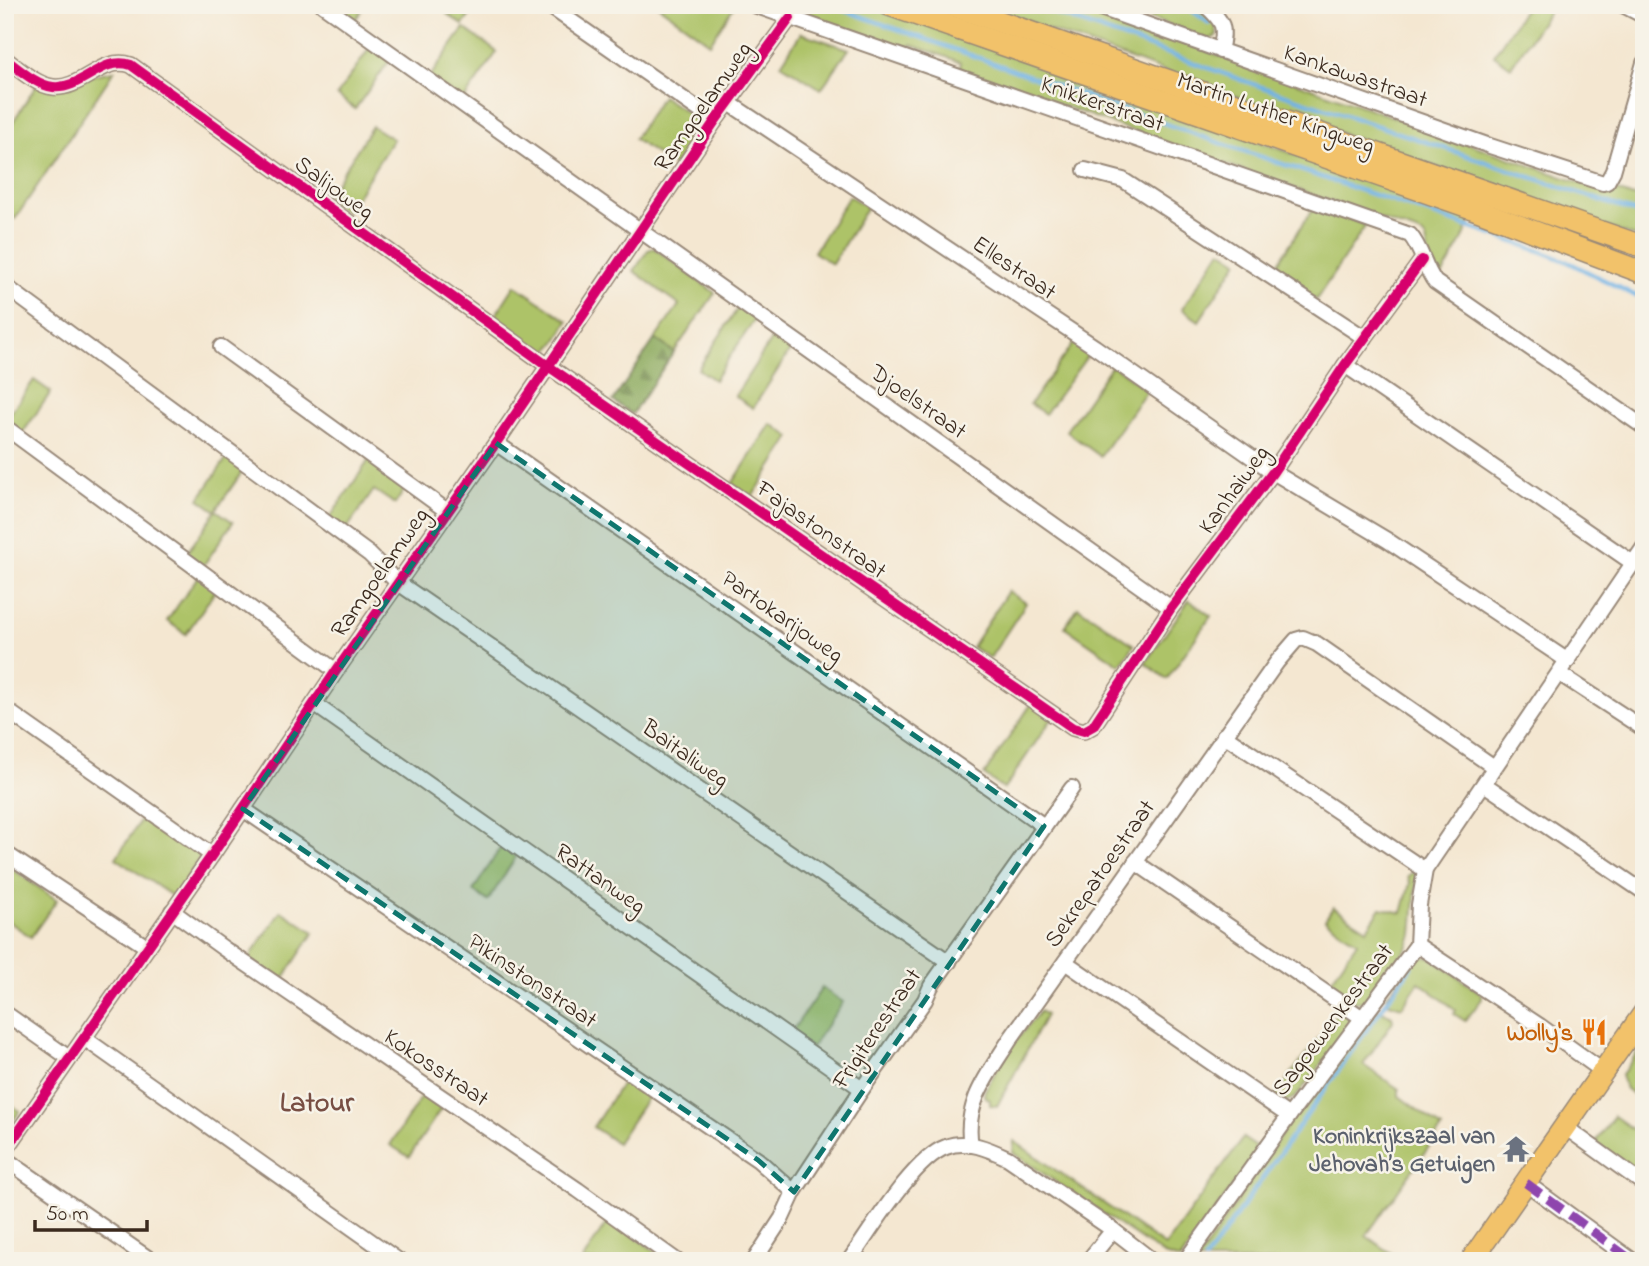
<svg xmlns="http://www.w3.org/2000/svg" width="1649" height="1266" font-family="'Indie Flower',sans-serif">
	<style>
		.green { fill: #adc368; stroke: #747643; stroke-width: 2 }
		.forest { fill: url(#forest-firs); stroke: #626a3d; stroke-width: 2 }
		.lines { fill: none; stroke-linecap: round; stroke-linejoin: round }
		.stream { stroke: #70b2e5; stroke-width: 4.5 }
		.minor-casing { stroke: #988878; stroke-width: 18 }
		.primary-casing { stroke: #988878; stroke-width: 24 }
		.minor { stroke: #fff; stroke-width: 14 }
		.primary { stroke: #f2c26a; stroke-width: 21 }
		.quiet { stroke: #8e44ad; stroke-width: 9; stroke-dasharray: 18 9; stroke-linecap: butt }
		.cycleway-casing { stroke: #f7f3e8; stroke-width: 15 }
		.cycleway { stroke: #d6006c; stroke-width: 10 }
		.marked { fill: #0f766e; fill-opacity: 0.2; stroke: #0f766e; stroke-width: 5; stroke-dasharray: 14 9; stroke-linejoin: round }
		.labels { text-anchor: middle; stroke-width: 5; stroke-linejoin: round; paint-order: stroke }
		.street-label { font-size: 24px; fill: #3b2a1e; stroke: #f7f3e8 }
		.food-label { font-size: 24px; font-weight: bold; fill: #c56008; stroke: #f7f3e8; text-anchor: end }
		.worship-label { font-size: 24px; font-weight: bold; fill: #5b616d; stroke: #f7f3e8; text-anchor: end }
		.quarter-label { font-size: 28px; font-weight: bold; fill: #784e43; stroke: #f7f3e8 }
	</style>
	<defs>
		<pattern id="forest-firs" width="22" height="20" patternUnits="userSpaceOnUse" patternTransform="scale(1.75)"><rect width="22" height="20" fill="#8aa95c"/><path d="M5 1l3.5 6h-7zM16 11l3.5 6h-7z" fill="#728a4b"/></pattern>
	</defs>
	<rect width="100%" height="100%" fill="#f7f3e8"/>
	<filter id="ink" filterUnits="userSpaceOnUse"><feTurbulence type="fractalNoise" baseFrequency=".0143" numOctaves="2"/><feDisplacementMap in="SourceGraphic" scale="14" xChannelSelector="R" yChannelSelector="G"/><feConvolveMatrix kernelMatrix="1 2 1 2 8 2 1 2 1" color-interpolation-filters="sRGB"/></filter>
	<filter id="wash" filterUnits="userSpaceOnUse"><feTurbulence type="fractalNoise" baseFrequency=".00686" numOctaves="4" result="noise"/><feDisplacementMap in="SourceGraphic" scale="28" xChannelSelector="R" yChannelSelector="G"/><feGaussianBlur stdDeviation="1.57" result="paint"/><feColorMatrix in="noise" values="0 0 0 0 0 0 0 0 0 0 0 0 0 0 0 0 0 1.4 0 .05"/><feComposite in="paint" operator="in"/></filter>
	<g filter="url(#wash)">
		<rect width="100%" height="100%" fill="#f4e7d1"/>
		<g class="green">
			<polygon points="331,5 365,5 354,22"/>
			<polygon points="453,5 477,5 463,25 447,14"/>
			<polygon points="657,5 735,5 710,43"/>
			<polygon points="802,5 872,5 1472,217 1462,241 1440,279 1430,262 1426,239 1422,234 960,69 961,62 912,45 903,48 802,14"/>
			<polygon points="977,5 1076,5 1583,184 1602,190 1612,189 1644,201 1644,240"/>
			<polygon points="1116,5 1196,5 1216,22 1217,36 1209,40 1204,38"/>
			<polygon points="1527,5 1553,5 1511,67 1494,55"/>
			<polygon points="464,28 497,52 463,101 429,78"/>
			<polygon points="801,33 849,49 821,89 781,64"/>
			<polygon points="371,46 390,60 355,109 337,95"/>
			<polygon points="114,71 15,219 5,212 5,134 36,86"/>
			<polygon points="662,96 702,123 674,166 634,139"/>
			<polygon points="372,126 393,139 347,212 326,199"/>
			<polygon points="849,196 867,207 832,264 814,252"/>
			<polygon points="1314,207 1366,225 1316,300 1272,272"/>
			<polygon points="654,248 715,293 674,352 655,339 679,305 634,271 648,250"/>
			<polygon points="1221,250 1238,261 1199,321 1182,309"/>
			<path d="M515,285L568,321C561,332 555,350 541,353L493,319Z"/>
			<polygon points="738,308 755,319 714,380 698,369"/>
			<polygon points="775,334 793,346 753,408 735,396"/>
			<polygon points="1076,340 1091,351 1045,414 1030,404"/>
			<polygon points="1112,365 1147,390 1100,456 1066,431"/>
			<polygon points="34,380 51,392 22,434 5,421"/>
			<polygon points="771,424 791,437 752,497 732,484"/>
			<polygon points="228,456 245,468 216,510 233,522 203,566 186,554 216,511 199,499"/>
			<polygon points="369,460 407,486 395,504 374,490 346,530 329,519"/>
			<polygon points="199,575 217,588 186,634 167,621"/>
			<polygon points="1008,591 1026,603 990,658 972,647"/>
			<polygon points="1189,600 1211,616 1167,679 1145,663"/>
			<polygon points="1078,607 1134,645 1120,665 1065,627"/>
			<polygon points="1032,703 1053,717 1004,789 984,775"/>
			<polygon points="145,814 201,855 175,898 116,858"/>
			<polygon points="501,847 516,857 488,901 473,891"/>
			<polygon points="5,864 57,900 31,937 5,919"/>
			<polygon points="1415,871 1417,873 1412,935 1407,948 1369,998 1365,1002 1352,1002 1328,985 1357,942 1325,920 1333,907 1367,929 1381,908 1402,913 1410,883 1408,876"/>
			<polygon points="281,911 314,932 281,982 248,960"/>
			<polygon points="1422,957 1430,957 1482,994 1482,999 1465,1021 1454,1014 1456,1010 1419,982 1402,1007 1389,1003 1387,996 1414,959"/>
			<polygon points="822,988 843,1002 811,1048 790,1034"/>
			<polygon points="1378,1009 1392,1016 1393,1021 1363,1065 1399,1089 1399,1096 1442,1128 1366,1236 1403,1261 1197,1261 1292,1119"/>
			<polygon points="1040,1011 1046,1015 997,1106 990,1105 990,1100 984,1096 985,1090 1008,1051"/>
			<polygon points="1343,1011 1351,1021 1349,1027 1296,1097 1285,1102 1274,1097 1337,1013"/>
			<polygon points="1644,1043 1644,1101 1626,1089 1621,1076"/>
			<polygon points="625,1079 649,1095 617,1143 593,1127"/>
			<polygon points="425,1091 444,1104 409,1157 390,1145"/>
			<polygon points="5,1101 20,1111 5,1133"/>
			<polygon points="1614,1116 1644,1137 1644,1177 1595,1143"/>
			<polygon points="1243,1138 1259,1149 1180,1260 1164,1255 1013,1153 1014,1141 1165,1246"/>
			<polygon points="609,1219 664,1257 662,1261 582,1261"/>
		</g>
		<polygon class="forest" points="655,339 674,352 632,414 613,401"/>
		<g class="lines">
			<g class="stream">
				<polyline points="829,5 1220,143 1540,251 1566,261 1644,300"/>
				<polyline points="1032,5 1253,84 1644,215"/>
				<polyline points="1184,5 1209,23"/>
				<polyline points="1205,1260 1411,967"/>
			</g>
		</g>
	</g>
	<g filter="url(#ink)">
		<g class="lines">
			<defs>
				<g id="minor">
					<polyline points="323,5 1171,608"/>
					<polyline points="548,5 715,121"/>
					<path d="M754,5L1410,235C1422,249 1424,267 1435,282L1644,427"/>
					<polyline points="1092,5 1490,146 1603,183 1607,182 1613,171 1644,63"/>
					<path d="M1205,5C1224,22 1226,27 1220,51"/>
					<polyline points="1623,5 1644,16"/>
					<path d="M5,59C19,69 36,85 53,87C82,90 102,55 131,65L548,366L1073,728L1084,731L1093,726L1171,608L1273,472L1345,365L1422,260"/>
					<polyline points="729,103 1095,347 1273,472 1387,540 1568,661"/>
					<polyline points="1085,170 1123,180 1365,338"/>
					<polyline points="5,286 369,554 397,582 949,962"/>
					<polyline points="221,347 447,511"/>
					<polyline points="1345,365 1633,563"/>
					<polyline points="5,427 336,671"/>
					<polyline points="496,443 1044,826"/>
					<polyline points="1560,674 1644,729"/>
					<polyline points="314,704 862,1089"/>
					<polyline points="5,709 212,855"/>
					<polyline points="1224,735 1425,870"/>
					<polyline points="1484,784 1644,892"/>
					<polyline points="243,809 758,1160 794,1192"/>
					<polyline points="5,853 147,947"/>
					<polyline points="1135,862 1361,1017"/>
					<polyline points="172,911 223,948 578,1190 677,1261"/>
					<polyline points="1417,945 1540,1026 1604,1072"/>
					<polyline points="1065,962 1289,1116"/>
					<polyline points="5,1013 69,1058"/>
					<polyline points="84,1038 399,1261"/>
					<polyline points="1565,1127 1644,1184"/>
					<path d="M971,1145C963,1103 990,1072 1011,1038L1277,662L1296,640L1303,638L1317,644L1494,767"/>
					<polyline points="5,1151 212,855 336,671 496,443 715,121 790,18"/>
					<polyline points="5,1159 152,1261"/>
					<polyline points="1526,1183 1633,1261"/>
					<polyline points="754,1261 782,1218 794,1192 862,1089 925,1000 931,986 1072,788"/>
					<path d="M849,1261C870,1232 913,1159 946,1147C967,1139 989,1149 1008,1158L1113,1230L1153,1261"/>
					<polyline points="1088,1261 1113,1230"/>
					<polyline points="1185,1261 1289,1116 1417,945 1419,905 1425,870 1644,547"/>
				</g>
				<g id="primary">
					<polyline points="889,5 1472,208 1644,273"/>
					<polyline points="952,5 1644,247"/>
					<polyline points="1471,1261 1644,1013"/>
				</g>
			</defs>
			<use href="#minor" class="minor-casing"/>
			<use href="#primary" class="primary-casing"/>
			<use href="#minor" class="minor"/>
			<use href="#primary" class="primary"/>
			<polyline class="quiet" points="1526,1183 1633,1261"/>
			<defs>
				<g id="cycleway">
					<path d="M5,59C19,69 36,85 53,87C82,90 102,55 131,65L548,366L1073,728L1084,731L1093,726L1171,608L1273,472L1345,365L1422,260"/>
					<polyline points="5,1151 212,855 336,671 496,443 715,121 790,18"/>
				</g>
			</defs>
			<use href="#cycleway" class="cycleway-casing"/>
			<use href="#cycleway" class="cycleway"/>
		</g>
	</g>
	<path class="marked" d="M496,443L1044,826L794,1192L758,1160L243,809Z"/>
	<defs>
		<symbol id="restaurant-bare" viewBox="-9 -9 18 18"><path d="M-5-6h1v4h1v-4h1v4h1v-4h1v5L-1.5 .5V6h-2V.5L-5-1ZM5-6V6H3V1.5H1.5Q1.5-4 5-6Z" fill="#e8710a" stroke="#f7f3e8" stroke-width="2.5" paint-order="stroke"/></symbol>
		<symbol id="temple-bare" viewBox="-9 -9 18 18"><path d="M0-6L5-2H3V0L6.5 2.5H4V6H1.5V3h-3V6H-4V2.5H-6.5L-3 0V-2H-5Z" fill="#6b7280" stroke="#f7f3e8" stroke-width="2.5" paint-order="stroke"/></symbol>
	</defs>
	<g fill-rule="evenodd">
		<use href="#restaurant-bare" x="1575" y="1013" width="38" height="38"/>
		<use href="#temple-bare" x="1497" y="1130" width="38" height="38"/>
	</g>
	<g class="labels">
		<g class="street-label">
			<text transform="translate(1356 75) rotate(19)" y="8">Kankawastraat</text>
			<text transform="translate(1103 103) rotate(19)" y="8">Knikkerstraat</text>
			<text transform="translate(702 106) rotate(-55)" y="8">Ramgoelamweg</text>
			<text transform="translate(1276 112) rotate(19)" y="8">Martin Luther Kingweg</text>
			<text transform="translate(335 187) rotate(36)" y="8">Salijoweg</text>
			<text transform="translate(1015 267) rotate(34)" y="8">Ellestraat</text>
			<text transform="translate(919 401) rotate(35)" y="8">Djoelstraat</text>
			<text transform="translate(1233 489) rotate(-54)" y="8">Kanhaiweg</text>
			<text transform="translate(822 529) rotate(35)" y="8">Fajastonstraat</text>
			<text transform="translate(379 572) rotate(-55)" y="8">Ramgoelamweg</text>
			<text transform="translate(783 616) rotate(35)" y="8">Partokarijoweg</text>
			<text transform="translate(686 753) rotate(35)" y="8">Baitaliweg</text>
			<text transform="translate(1099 873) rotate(-55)" y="8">Sekrepatoestraat</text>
			<text transform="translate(601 878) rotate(35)" y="8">Rattanweg</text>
			<text transform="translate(533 980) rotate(34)" y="8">Pikinstonstraat</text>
			<text transform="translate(1332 1019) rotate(-53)" y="8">Sagoewenkestraat</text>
			<text transform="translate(876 1028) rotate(-56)" y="8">Frigiterestraat</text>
			<text transform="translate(437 1067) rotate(34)" y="8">Kokosstraat</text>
		</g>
		<g class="food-label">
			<text x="1573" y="1040">Wolly's</text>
		</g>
		<g class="worship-label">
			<text x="1495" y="1143">Koninkrijkszaal van<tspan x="1495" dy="28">Jehovah’s Getuigen</tspan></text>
		</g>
		<g class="quarter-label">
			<text x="317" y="1111">Latour</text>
		</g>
	</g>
	<rect width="1649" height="1266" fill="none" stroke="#f7f3e8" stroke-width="28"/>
	<path d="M35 1220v10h112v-10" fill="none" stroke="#3b2a1e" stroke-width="3.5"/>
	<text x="46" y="1220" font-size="21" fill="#3b2a1e" stroke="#f7f3e8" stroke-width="5" paint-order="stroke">50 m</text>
</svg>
